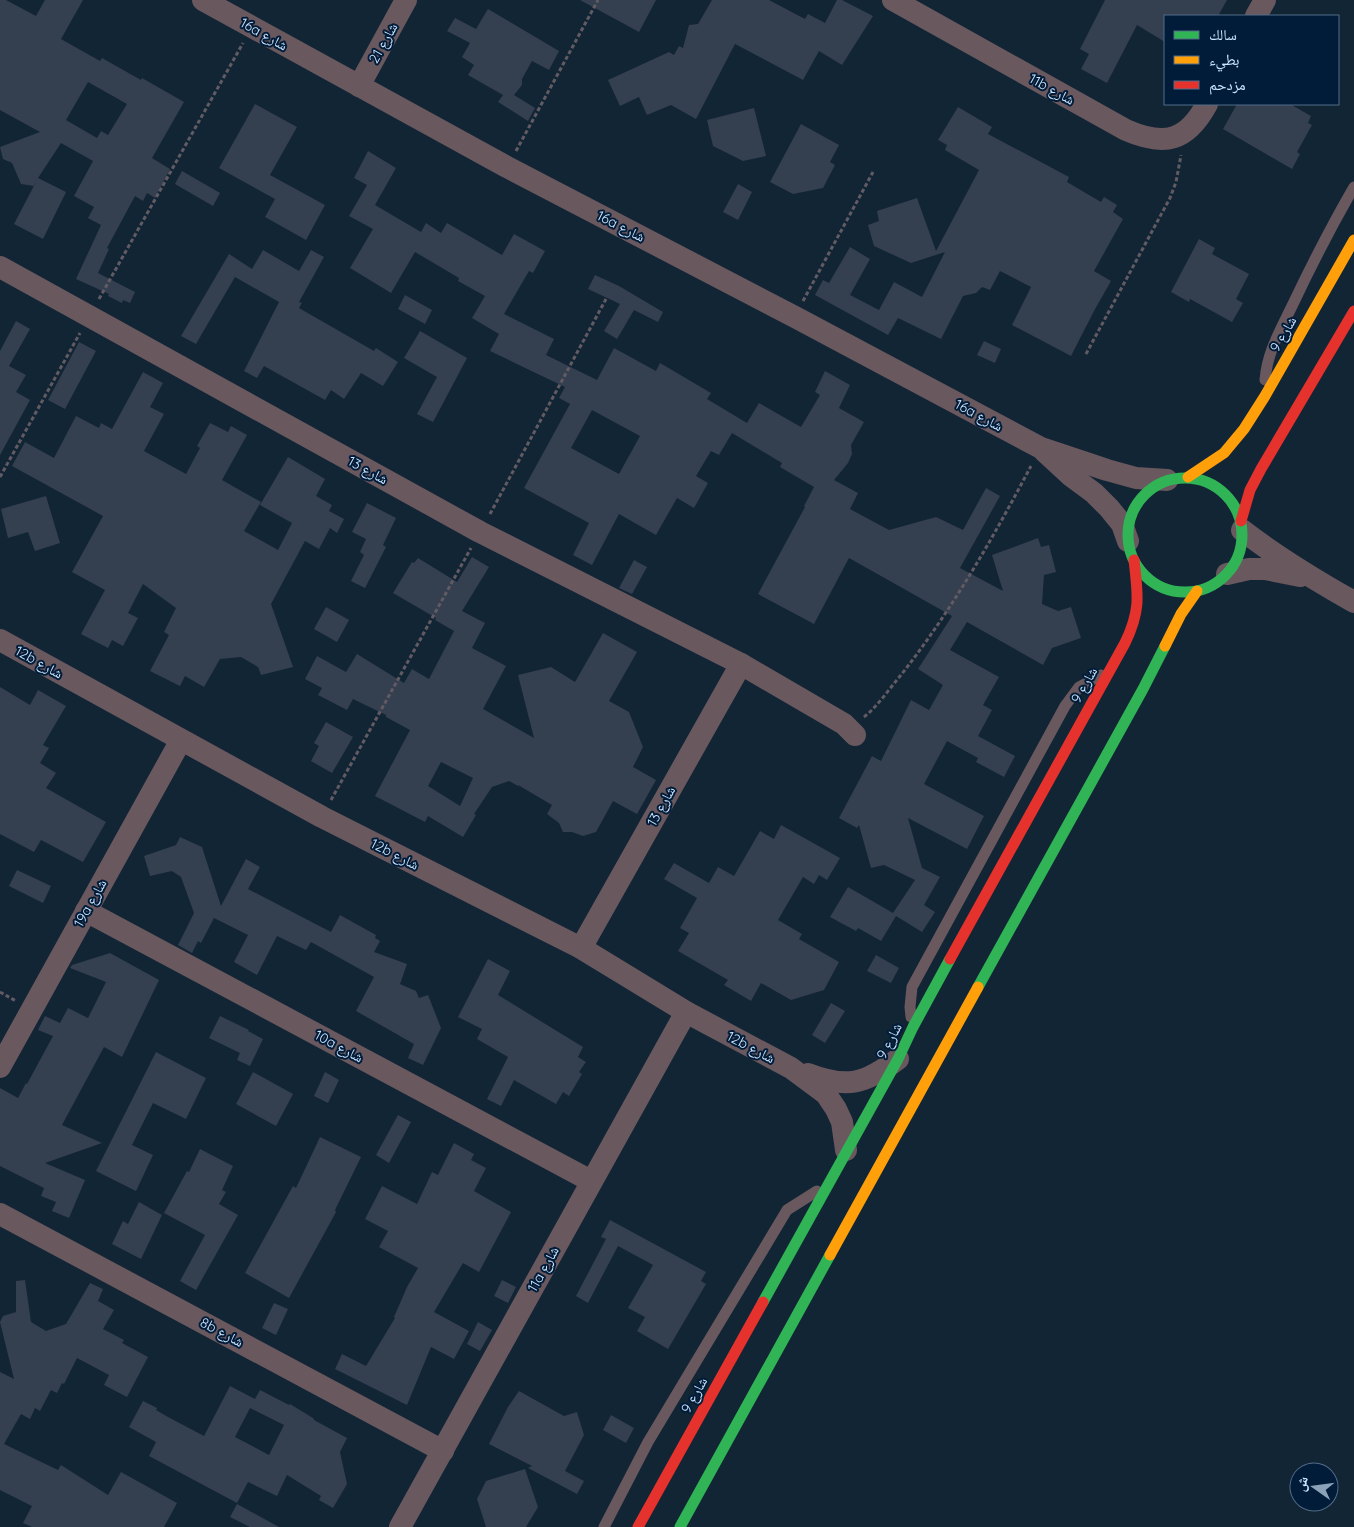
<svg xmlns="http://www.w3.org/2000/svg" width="1354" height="1527" font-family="Quicksand,'Noto Naskh Arabic',sans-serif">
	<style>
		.building { fill: #343f50; fill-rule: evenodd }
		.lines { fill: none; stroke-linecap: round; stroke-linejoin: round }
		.path { stroke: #625b63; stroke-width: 3; stroke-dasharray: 4 2.5; stroke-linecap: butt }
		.lane { stroke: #6a585f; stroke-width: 11 }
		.street { stroke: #6a585f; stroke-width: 22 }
		.fast { stroke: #30b455; stroke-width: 11 }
		.slow { stroke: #ff9f0a; stroke-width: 11 }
		.jam { stroke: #e5322d; stroke-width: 11 }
		.labels { text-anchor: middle; stroke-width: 4; stroke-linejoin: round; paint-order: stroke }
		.street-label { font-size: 14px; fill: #cde5fe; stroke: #001c39 }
	</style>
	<rect width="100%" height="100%" fill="#122535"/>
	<g class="building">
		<path d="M0,0H6L36,16L45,0H83L61,39L100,61L102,58L141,80L142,78L184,102L152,158L170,169L155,198L147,193L143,201L135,196L107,248L109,249L98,273L135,292L130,303L123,300L122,303L108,296L109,294L76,279L101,225L88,218L94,207L74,196L93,161L61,143L38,178L66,192L43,239L14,224L38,178L34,186L21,184L12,163L3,159L0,147L40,132L0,110ZM88,82L127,104L108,135L101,131L97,138L66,120Z"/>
		<polygon points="580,0 656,0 639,32"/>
		<polygon points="712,0 769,0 805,19 808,14 825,23 837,0 842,0 873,16 842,65 819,51 803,80 735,44 696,119 671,105 647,115 639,97 620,106 608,80 669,52 674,55 679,46 683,48 689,25 698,24"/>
		<polygon points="1105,0 1227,0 1218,16 1165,16 1165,42 1137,25 1107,83 1081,69 1089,54 1080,49"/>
		<polygon points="488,9 559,51 549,70 532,61 522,79 522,85 514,95 535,108 528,121 498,102 503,95 468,75 474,65 462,57 470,43 447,31 455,18 476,29"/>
		<polygon points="255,104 297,127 270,175 325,205 306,240 265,217 275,199 219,168"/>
		<polygon points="1237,104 1290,104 1311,116 1308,123 1312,125 1297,152 1300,154 1292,169 1223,129"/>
		<polygon points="958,107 992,127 988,134 1069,177 1067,182 1101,202 1104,197 1117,205 1113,212 1123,219 1094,271 1111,281 1094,311 1071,356 1012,325 1031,287 1000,271 990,290 982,287 976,293 963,296 941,339 898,318 888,335 815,295 823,280 829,283 850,247 870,259 850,295 879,310 894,282 922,297 945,252 911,263 874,246 868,225 879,221 877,211 917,198 936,251 979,170 945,150 947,145 938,140"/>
		<polygon points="754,108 766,156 743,161 713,146 707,120"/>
		<polygon points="801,124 839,145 830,162 835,165 823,188 793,194 770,182"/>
		<path d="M368,151L396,168L375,205L421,232L426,223L441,233L447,223L502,255L514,234L545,251L533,273L529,271L504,314L554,339L546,355L597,380L614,348L656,371L660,363L711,393L707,399L747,423L759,403L801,427L820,395L815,392L825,371L850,385L839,408L864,422L851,445L852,454L848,463L834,480L858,493L850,509L889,530L936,517L963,530L986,488L1000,496L960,568L1003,591L992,555L1038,538L1041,547L1049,545L1056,572L1044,575L1042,604L1058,611L1071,607L1081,638L1052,648L1043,665L967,622L950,650L999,677L983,705L992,710L978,736L1015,756L1004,777L976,762L978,758L947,741L924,784L984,816L967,849L908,818L922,868L940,877L924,905L935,912L922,932L896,916L881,941L858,928L856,931L830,917L848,887L893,913L915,880L884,865L871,868L859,825L857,828L839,818L872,756L881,761L911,700L929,710L943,685L918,669L952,616L849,558L814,624L758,594L805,507L804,506L814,487L780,467L782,463L732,433L719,455L711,451L696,476L708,483L694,508L677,498L656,535L619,514L592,565L573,555L589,523L524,488L570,404L559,398L565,387L490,351L499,334L472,318L485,296L458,281L459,278L415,252L391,293L350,268L373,229L349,216L367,185L354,178ZM592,410L640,436L619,474L571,448Z"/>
		<polygon points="182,171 220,193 213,206 175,184"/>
		<polygon points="738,184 752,192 738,220 723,212"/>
		<polygon points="1199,239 1215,248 1212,254 1249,274 1236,299 1243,303 1232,322 1190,299 1189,302 1171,292"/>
		<polygon points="263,250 299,271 311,250 324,257 299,302 302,303 299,308 374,351 376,348 398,362 383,386 361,373 344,399 331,390 325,400 264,366 257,378 244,371 279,302 235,277 196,344 181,336 229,254 252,269"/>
		<polygon points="595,275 619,286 663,312 658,322 634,310 617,339 604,331 620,304 588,289"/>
		<polygon points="405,295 432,310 425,324 398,309"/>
		<polygon points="16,321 30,329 9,366 26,375 16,392 30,400 0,455 0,351"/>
		<polygon points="420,331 467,358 433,422 417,414 437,377 404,358"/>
		<polygon points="984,341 1001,349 995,363 977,355"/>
		<polygon points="79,342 96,351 65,409 48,400"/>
		<polygon points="143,372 163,383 150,407 164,414 144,451 186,474 200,448 197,446 210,423 228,432 231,426 247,435 222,480 261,502 244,531 278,550 292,523 260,505 288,457 325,479 316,496 332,505 329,511 344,519 337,533 330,528 319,549 305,541 271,604 293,667 261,675 258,667 241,657 220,659 204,687 185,676 180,686 150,671 169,635 164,632 176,608 143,584 128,613 138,618 123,646 112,640 108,648 81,634 105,590 72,572 103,516 12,466 25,442 54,458 76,416 99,428 101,423 112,429"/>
		<polygon points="46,496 60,543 35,551 28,532 8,538 1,509"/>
		<polygon points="367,503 396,518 383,545 386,547 365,588 351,581 364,555 360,552 366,539 352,532"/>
		<path d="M472,557L489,567L462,611L485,623L472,648L506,666L483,709L534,738L518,675L551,667L575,682L603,633L637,652L609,701L629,712L643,747L633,767L656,780L637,814L613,801L596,832L583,836L572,832H563L559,823L547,814L552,805L518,785V786L509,781L492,787L474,814L476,815L463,837L428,816L425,822L375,796L410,730L386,717V715L353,699L347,710L318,695L322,688L305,679L317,656L346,672L357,654L404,683L412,669L429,679L454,631L435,620L436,618L393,593L412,562L414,563L418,558L457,582ZM441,762L473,778L460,806L428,786Z"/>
		<polygon points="634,560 647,567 632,594 619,588"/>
		<polygon points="326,607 349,620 337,642 314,629"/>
		<polygon points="0,687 30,705 38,690 66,706 43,745 49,748 40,763 56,773 46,788 106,822 83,862 41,840 34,852 0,834"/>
		<polygon points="326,722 353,737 332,773 311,761 319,746 314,743"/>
		<polygon points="781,825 840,858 827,880 819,875 814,884 803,877 778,920 802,934 799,939 839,962 824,990 791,1000 761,983 751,1001 724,985 728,980 678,951 689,933 680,928 697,898 664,879 674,863 709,883 718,867 734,876 760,831 774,839"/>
		<polygon points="180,837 202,847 221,906 246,859 260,867 248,889 331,932 340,915 376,935 375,938 380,941 374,952 407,964 400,984 416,991 419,998 428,995 441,1028 423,1065 408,1058 414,1044 356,1011 374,977 311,942 306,950 277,936 257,975 234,962 248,935 214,918 201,943 198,941 192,953 178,945 194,913 181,877 172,871 150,876 144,856 176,845"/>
		<polygon points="17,870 51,886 43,903 9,886"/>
		<polygon points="110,953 159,980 122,1057 104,1047 62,1125 102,1143 45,1163 85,1180 69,1218 52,1211 56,1202 41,1196 44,1188 0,1166 0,1088 18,1098 26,1083 27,1084 53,1036 38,1030 45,1016 60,1023 68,1008 88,1018 106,982 70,968 72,965"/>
		<polygon points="876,955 899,968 891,983 867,971"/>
		<polygon points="488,959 510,971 498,995 583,1047 578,1057 586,1062 579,1072 582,1074 569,1096 563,1092 556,1104 514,1080 501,1106 487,1099 508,1057 477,1039 482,1029 458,1017"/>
		<polygon points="831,1003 845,1011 825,1043 812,1035"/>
		<polygon points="220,1016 249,1030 248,1031 263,1039 250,1066 237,1060 240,1053 209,1038"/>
		<polygon points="156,1052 206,1078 186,1119 153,1103 132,1145 153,1155 136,1191 96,1171"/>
		<polygon points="253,1072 293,1094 276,1126 236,1104"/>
		<polygon points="325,1072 339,1080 328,1103 314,1096"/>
		<polygon points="398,1115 411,1122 389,1163 376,1155"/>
		<polygon points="320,1137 361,1157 335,1210 336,1212 289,1298 245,1273 293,1186 296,1188"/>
		<polygon points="454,1143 474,1154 471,1160 486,1168 474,1191 511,1212 479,1272 463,1263 434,1312 469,1331 454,1359 431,1347 407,1405 335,1369 342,1354 366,1366 395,1318 394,1317 407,1287 418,1268 379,1247 388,1231 365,1219 382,1186 417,1204 432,1172 438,1175"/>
		<polygon points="200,1149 233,1166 222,1190 226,1192 219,1204 238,1215 196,1290 180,1281 205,1235 164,1213 187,1171 189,1172"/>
		<polygon points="139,1202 162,1215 141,1259 112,1244 123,1221 128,1224"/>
		<polygon points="610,1220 706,1272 701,1281 706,1284 668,1349 637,1331 645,1317 628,1308 653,1265 618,1246 588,1303 576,1296 606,1239 601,1237"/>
		<polygon points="25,1280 31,1322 46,1331 66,1324 90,1283 103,1289 98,1301 114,1310 103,1329 124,1340 122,1343 148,1357 127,1397 104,1385 109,1375 77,1358 64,1384 62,1383 57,1393 51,1390 40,1411 35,1408 30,1419 21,1414 4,1444 58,1470 61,1465 108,1495 121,1472 177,1503 164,1527 32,1527 23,1523 32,1506 0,1490 0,1372 14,1379 0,1322 3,1316 16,1312 16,1281"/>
		<polygon points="502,1280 516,1287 508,1303 494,1296"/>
		<polygon points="274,1303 288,1309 276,1335 262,1328"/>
		<polygon points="478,1322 492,1330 480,1351 467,1344"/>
		<path d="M230,1386L255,1399L260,1390L289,1405L290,1404L313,1418L314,1420L347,1438L340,1452L347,1484L333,1508L319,1500L321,1496L287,1475L277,1496L248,1482L237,1503L149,1456L156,1442L129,1427L143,1401L157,1408L156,1410L168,1417L204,1436ZM250,1408L284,1425L269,1455L235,1437Z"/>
		<polygon points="519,1391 564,1416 577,1412 584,1435 565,1471 584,1481 577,1494 528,1468 532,1466 489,1444 508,1407"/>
		<polygon points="611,1415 634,1428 626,1443 603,1430"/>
		<polygon points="525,1469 538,1507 526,1527 486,1527 477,1499 486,1481"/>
		<polygon points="237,1504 279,1527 250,1527 230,1517"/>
	</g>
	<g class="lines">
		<g class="path">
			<polyline points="516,151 598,0"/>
			<polyline points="99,299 243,43"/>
			<polyline points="803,301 873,172"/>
			<polyline points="1086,354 1170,198 1176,182 1181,155"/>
			<polyline points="0,477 80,333"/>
			<polyline points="490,514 606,299"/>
			<path d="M864,717C878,706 889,689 901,675C952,610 993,538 1031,466"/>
			<polyline points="331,800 471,548"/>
			<polyline points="0,992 16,1001"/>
		</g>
		<g class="lane">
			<path d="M1265,380C1267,352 1281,329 1293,304C1312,264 1332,225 1354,187"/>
			<polyline points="911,1017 910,1007 912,987 1065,706 1079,687 1101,675"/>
			<polyline points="604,1527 648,1442 787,1210 817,1191"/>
		</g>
		<g class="street">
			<polyline points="203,0 507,167 795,317 1041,448 1107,470 1136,478 1167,480"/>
			<path d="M893,0L1126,130C1165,147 1187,141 1207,104"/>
			<polyline points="1256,16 1265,0"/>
			<polyline points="359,86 406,0"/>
			<polyline points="0,267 480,532 741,664 844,724 855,735"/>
			<polyline points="1045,452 1071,476 1094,493 1109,508 1122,524 1128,541"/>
			<path d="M1242,530C1277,557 1315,580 1354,602"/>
			<polyline points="1227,574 1249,569 1265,569 1300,576"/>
			<polyline points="0,640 322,817 581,948 686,1012 791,1068 826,1094 836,1109 842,1122 846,1150"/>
			<polyline points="86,911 591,1181"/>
			<polyline points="581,948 741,664"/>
			<polyline points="0,1067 181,740"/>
			<path d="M808,1074C847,1089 865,1084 898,1059"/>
			<polyline points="0,1214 443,1451"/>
			<polyline points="400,1527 686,1012"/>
		</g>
		<g class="fast">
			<circle cx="1185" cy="535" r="57"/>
			<polyline points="978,987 1143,689 1165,646"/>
			<polyline points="763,1302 898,1059 913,1027 950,959"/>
			<polyline points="680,1527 830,1255"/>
		</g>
		<g class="slow">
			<polyline points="1188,477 1224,453 1244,429 1265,396 1354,240"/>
			<polyline points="1165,646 1181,614 1197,591"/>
			<polyline points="830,1255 978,987"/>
		</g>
		<g class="jam">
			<polyline points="1241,521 1250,490 1261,469 1354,311"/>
			<path d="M950,959L1125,643C1141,610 1138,595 1134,560"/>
			<polyline points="638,1527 763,1302"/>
		</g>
	</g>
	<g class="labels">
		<g class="street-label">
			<text transform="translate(264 34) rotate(29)" y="5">16a شارع</text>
			<text transform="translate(383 43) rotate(-61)" y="5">شارع 21</text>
			<text transform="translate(1052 89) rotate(29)" y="5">11b شارع</text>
			<text transform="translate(621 226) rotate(27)" y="5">16a شارع</text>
			<text transform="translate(1283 334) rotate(-60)" y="5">شارع 9</text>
			<text transform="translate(979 415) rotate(28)" y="5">16a شارع</text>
			<text transform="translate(368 470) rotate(29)" y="5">شارع 13</text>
			<text transform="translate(39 662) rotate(29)" y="5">12b شارع</text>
			<text transform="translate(1084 685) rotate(-61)" y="5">شارع 9</text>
			<text transform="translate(661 806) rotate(-61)" y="5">شارع 13</text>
			<text transform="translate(395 854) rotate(27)" y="5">12b شارع</text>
			<text transform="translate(90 903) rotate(-61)" y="5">19a شارع</text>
			<text transform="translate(889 1041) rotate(-63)" y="5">شارع 9</text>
			<text transform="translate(339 1046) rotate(28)" y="5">10a شارع</text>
			<text transform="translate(751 1047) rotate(28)" y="5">12b شارع</text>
			<text transform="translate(543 1269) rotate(-61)" y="5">11a شارع</text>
			<text transform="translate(222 1332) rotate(28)" y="5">8b شارع</text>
			<text transform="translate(694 1395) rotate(-61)" y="5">شارع 9</text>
		</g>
	</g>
	<rect x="1164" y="15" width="175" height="90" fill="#001c39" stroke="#526c88"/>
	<rect x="1174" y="31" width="25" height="8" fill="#30b455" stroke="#526c88"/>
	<text x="1209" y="40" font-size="15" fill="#cde5fe">سالك</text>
	<rect x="1174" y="56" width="25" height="8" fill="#ff9f0a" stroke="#526c88"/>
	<text x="1209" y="65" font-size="15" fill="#cde5fe">بطيء</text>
	<rect x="1174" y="81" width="25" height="8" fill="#e5322d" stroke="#526c88"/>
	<text x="1209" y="90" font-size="15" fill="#cde5fe">مزدحم</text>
	<g transform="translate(1314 1487) rotate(284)"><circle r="24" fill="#001c39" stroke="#526c88"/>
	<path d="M0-4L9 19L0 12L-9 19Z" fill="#8ca2b8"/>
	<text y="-8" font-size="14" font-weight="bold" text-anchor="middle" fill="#cde5fe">ش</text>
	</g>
</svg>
